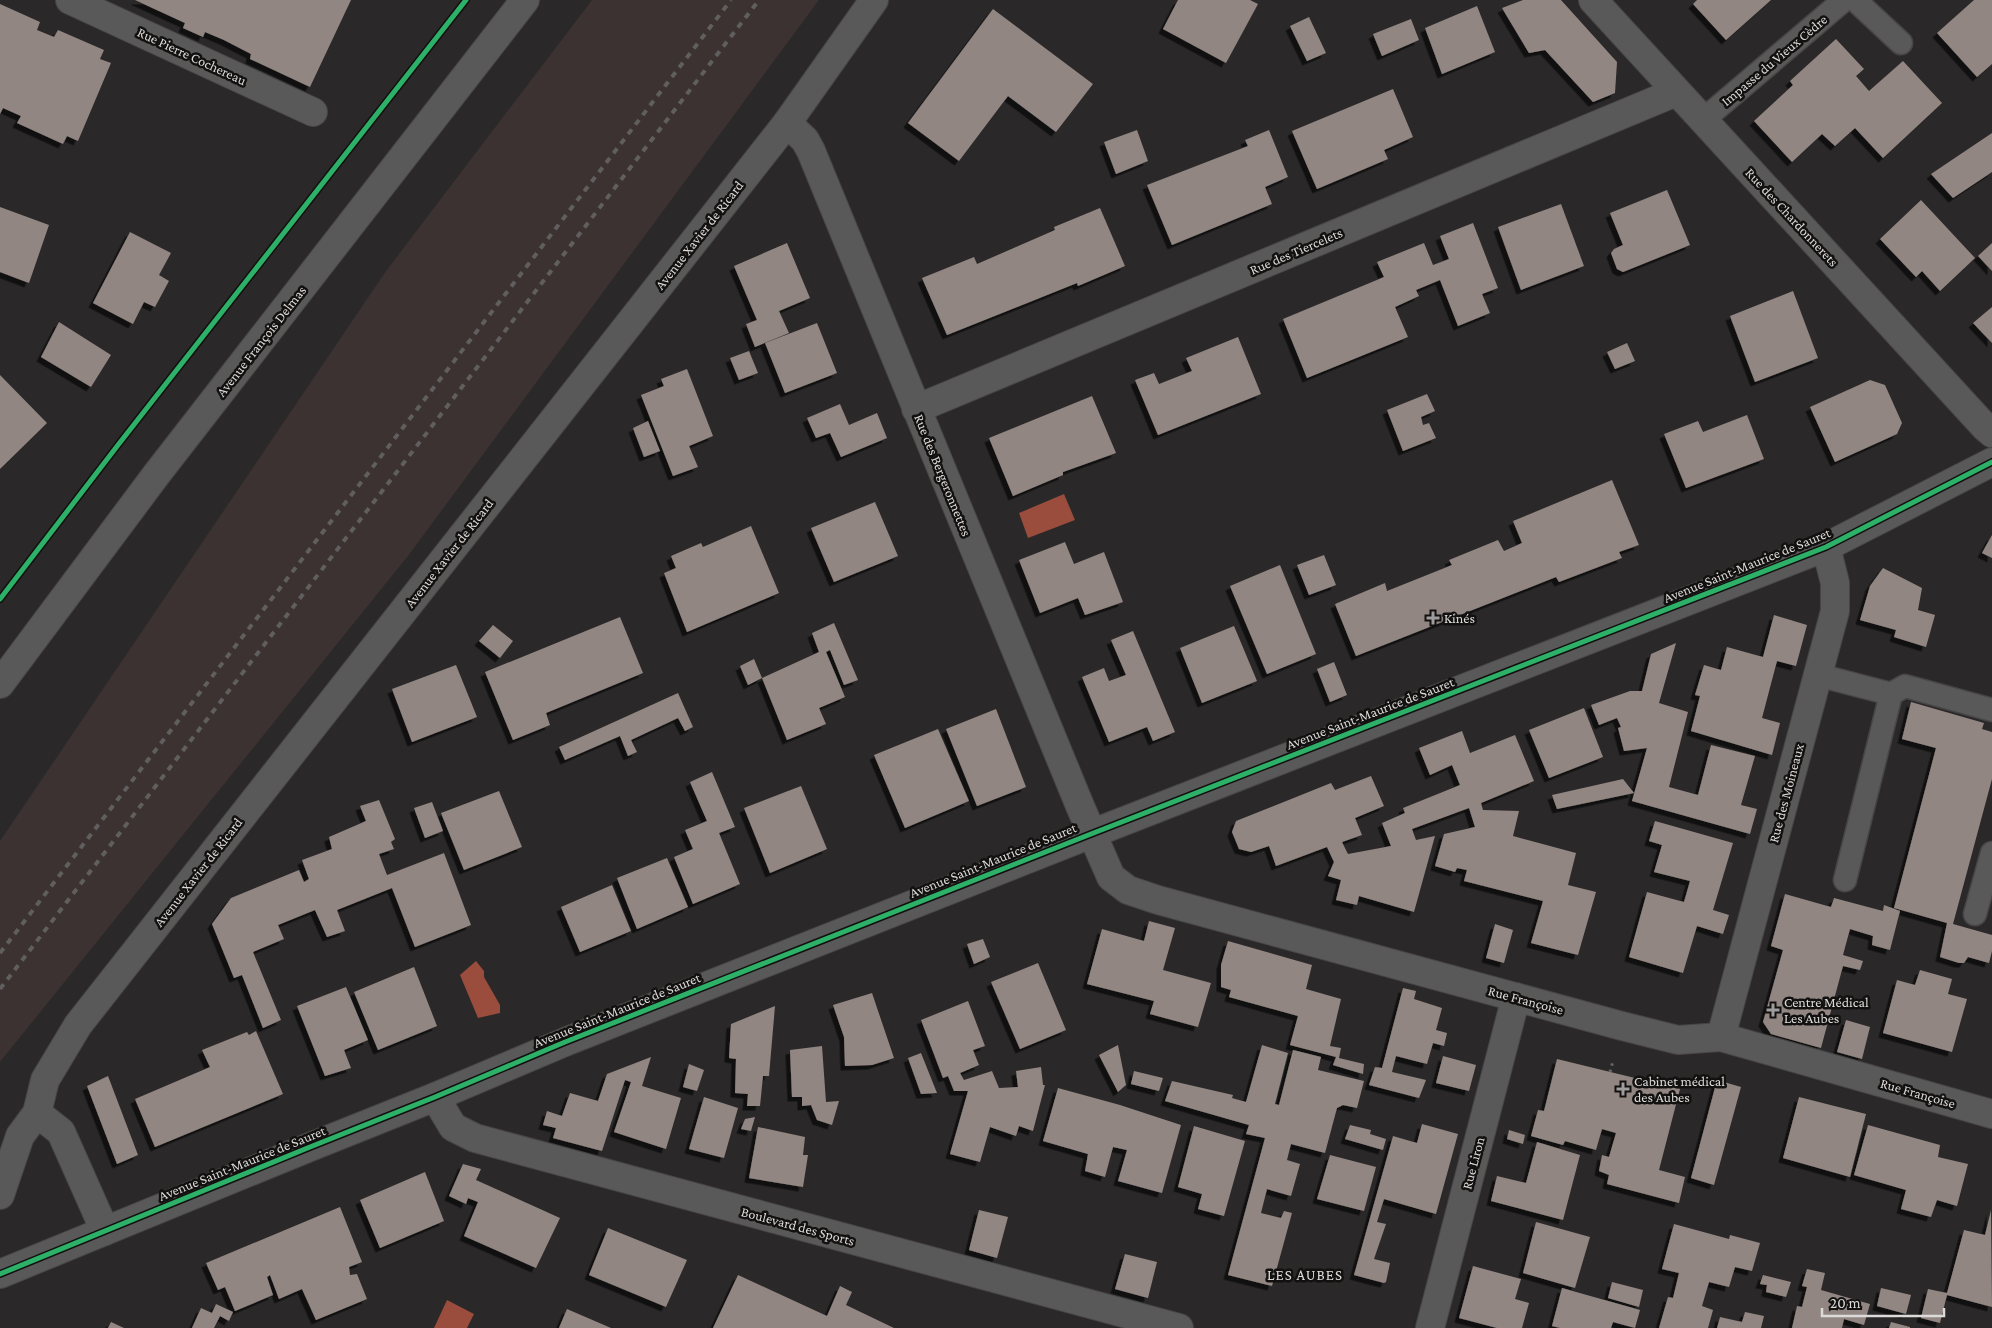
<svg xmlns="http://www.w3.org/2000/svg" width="1992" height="1328" font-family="'Crimson Pro',serif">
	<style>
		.built { fill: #3b3231 }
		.water { fill: #9a4c3d }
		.building { fill: #928683; filter: url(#shadow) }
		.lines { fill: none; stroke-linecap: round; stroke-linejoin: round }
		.service-casing { stroke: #474545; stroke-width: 25 }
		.minor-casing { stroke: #474545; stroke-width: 30 }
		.secondary-casing { stroke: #474545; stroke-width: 30 }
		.path { stroke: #686666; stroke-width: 3; stroke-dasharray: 2.5 4; stroke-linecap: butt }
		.service { stroke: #5a5959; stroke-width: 22 }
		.minor { stroke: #5a5959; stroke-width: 28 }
		.secondary { stroke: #5a5959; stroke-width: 28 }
		.rail { stroke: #605e5e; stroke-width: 4; stroke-dasharray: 6 6; stroke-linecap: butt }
		.cycleway-casing { stroke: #121110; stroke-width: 8 }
		.cycleway { stroke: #2db169; stroke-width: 5 }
		.poi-dot { fill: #9e9c9c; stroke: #121110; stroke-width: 2 }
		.labels { text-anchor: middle; stroke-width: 5; stroke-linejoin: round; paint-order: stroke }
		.street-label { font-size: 14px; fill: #dddada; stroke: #121110 }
		.poi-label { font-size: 14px; fill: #dddada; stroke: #121110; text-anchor: start }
		.neighbourhood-label { font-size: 15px; letter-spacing: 1px; fill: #dedad9; stroke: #121110 }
	</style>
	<defs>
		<filter id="shadow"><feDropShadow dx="-4.5" dy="4.5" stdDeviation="0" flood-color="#0009"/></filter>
	</defs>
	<rect width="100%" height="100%" fill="#2a2828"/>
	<polygon class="built" points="592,0 819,0 408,556 0,1062 0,841 386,271"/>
	<g class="water">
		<polygon points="1064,494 1075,520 1028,538 1019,513"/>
		<polygon points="476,961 484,971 484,977 500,1005 500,1013 478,1018 460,975"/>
		<polygon points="447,1300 474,1314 467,1328 434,1328"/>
	</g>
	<g class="building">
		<polygon points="135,0 351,0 310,87 250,59 251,54 224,40 205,32 203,37 183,28 185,23"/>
		<polygon points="1178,0 1250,0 1258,4 1226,63 1163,29"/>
		<polygon points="1523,0 1561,0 1617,62 1615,93 1593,102 1545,50 1529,53 1502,8"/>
		<polygon points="1697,0 1771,0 1726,40 1693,4"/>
		<polygon points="1974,0 1992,0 1992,64 1977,77 1937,33"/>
		<polygon points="0,4 40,22 37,30 54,37 58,30 104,50 100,59 111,63 78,141 67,136 63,144 17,123 21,116 3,108 0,114"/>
		<polygon points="1477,6 1495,52 1442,74 1425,28"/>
		<polygon points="993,9 1093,84 1056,132 1008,96 959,161 908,123"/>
		<polygon points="1309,17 1326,53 1307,61 1290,26"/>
		<polygon points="1411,19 1419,40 1382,56 1373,34"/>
		<polygon points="1836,39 1864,69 1856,76 1869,91 1903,61 1942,103 1883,158 1855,128 1835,146 1822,134 1792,162 1754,121 1793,85 1790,81"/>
		<polygon points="1393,89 1413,137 1384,150 1388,159 1317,189 1292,131"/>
		<polygon points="1137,130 1148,161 1116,174 1104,142"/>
		<polygon points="1269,130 1288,177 1265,187 1272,204 1172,245 1147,185 1248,146 1245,140"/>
		<polygon points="1992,133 1992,172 1953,198 1931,174"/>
		<polygon points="1667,190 1690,245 1623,272 1617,269 1611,253 1614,249 1623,245 1610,213"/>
		<polygon points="1921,200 1975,258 1940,291 1922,271 1916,277 1880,239"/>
		<polygon points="1561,204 1584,266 1521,290 1498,227"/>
		<polygon points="0,207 49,225 29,283 0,272"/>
		<polygon points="1100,208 1125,266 1078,286 1077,283 947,335 922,278 974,257 977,264 1055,230 1054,227"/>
		<polygon points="1473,223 1498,288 1482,294 1490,313 1458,326 1440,280 1416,290 1419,296 1395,307 1408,337 1307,378 1283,319 1384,277 1377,262 1424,243 1433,265 1449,259 1440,236"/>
		<polygon points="130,232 171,253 159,275 169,281 155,307 144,302 133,324 93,303"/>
		<polygon points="787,243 810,298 779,311 789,333 755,347 746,324 757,320 734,266"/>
		<polygon points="1992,243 1992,271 1978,256"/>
		<polygon points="1793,291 1818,358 1755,382 1730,316"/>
		<polygon points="1992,307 1992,343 1973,323"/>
		<polygon points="59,322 111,355 91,387 41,357"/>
		<polygon points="817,323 837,373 785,393 765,343"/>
		<polygon points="1238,337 1261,394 1158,435 1135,380 1154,373 1159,384 1192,371 1186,358"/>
		<polygon points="1627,343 1635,361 1615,369 1607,352"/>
		<polygon points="749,351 758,373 739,380 730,358"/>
		<polygon points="687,369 713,436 689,446 698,467 673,476 641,395 664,386 661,379"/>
		<polygon points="0,375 47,423 0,469"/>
		<polygon points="1870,380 1885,385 1902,423 1897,434 1835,462 1810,407"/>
		<polygon points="1427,394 1435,411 1421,417 1423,425 1429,423 1436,438 1403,451 1387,410"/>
		<polygon points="1092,396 1116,453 1063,472 1063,475 1013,496 989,438"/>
		<polygon points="840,404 849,425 877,413 887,438 841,457 830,433 816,438 807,418"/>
		<polygon points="1747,415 1764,459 1686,488 1664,434 1698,421 1703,432"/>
		<polygon points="648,421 660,451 644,457 633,428"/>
		<polygon points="1612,480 1639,545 1619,552 1622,558 1559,582 1556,577 1356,656 1335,604 1385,583 1387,591 1452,565 1449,560 1498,540 1504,551 1522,543 1513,521"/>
		<polygon points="875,502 898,556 834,582 811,528"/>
		<polygon points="751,526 779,593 687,632 664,573 676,568 671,556 701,543 703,547"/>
		<polygon points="1992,535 1992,558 1982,553"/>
		<polygon points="1065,542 1074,564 1104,552 1123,602 1085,615 1078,598 1040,613 1019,560"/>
		<polygon points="1324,555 1336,585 1309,595 1297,565"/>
		<polygon points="1280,565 1316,654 1267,674 1230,586"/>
		<polygon points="1883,568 1922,588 1918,610 1935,615 1926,647 1894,637 1896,630 1860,620 1870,586"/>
		<polygon points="1774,615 1807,625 1796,666 1777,661 1762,718 1780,723 1772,755 1691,731 1700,696 1695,695 1704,665 1721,670 1727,647 1763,657"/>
		<polygon points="620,617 643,673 546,713 550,725 513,740 485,672"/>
		<polygon points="834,623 858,680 844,685 830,650 826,652 845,697 819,708 826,724 787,740 762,678 819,652 812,633"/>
		<polygon points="493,625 513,641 500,658 479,641"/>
		<polygon points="1234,626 1257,681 1202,703 1180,648"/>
		<polygon points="1133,631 1175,732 1153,741 1147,727 1109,742 1082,677 1104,668 1109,681 1126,675 1111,640"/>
		<polygon points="1676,643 1659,703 1688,712 1669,787 1698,795 1711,745 1755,756 1741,805 1757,809 1750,834 1632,801 1647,748 1624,751 1618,728 1621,727 1617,718 1599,725 1591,705 1630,691 1642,691 1651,654"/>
		<polygon points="754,659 762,678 748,685 740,666"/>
		<polygon points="1334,662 1347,695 1330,702 1317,669"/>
		<polygon points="456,665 477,717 412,742 392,689"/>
		<polygon points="678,693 693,727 685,731 678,718 631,740 637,752 628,756 620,736 565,760 559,747"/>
		<polygon points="1911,702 1984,723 1982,729 1992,732 1992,779 1953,924 1992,935 1992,951 1989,963 1968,957 1964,963 1959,963 1940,957 1947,923 1894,908 1936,748 1902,739"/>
		<polygon points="1584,708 1603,757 1549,778 1529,730"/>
		<polygon points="996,709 1026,787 977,806 946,729"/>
		<polygon points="938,729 969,801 905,828 874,755"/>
		<polygon points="1462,731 1470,753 1515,735 1534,781 1481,803 1483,810 1519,811 1513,836 1576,853 1568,885 1596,892 1578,955 1531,943 1543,901 1464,881 1467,870 1457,868 1455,872 1435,866 1444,834 1475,827 1469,808 1412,829 1416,840 1435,836 1414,912 1359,896 1357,905 1336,900 1341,880 1328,876 1334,862 1327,847 1276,866 1269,846 1251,852 1239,849 1232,832 1236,821 1331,783 1335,790 1371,776 1384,806 1355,818 1362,835 1342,842 1348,854 1391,846 1382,823 1405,813 1403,808 1460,785 1452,765 1430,775 1419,748"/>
		<polygon points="712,772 735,827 719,833 740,884 693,904 674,857 693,849 685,830 707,821 690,782"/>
		<polygon points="1623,779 1634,793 1557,809 1552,795"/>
		<polygon points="801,786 827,849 770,873 744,808"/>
		<polygon points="499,791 522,847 464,870 441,813"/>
		<polygon points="379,800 395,839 391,842 394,849 379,854 387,875 444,853 471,925 415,947 392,888 337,910 345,931 327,937 315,910 278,925 284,939 253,952 281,1020 263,1028 242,975 234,978 212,924 231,898 299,870 304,882 309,879 302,860 332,849 329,837 366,821 360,806"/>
		<polygon points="432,802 443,831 425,838 414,808"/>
		<polygon points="1655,821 1733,843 1713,910 1729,915 1723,934 1697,926 1683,973 1629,957 1647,892 1684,902 1690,881 1654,872 1662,845 1649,841"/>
		<polygon points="667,858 688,907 637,929 617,878"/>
		<polygon points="612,885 631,931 580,952 561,907"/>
		<polygon points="1785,894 1831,907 1834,898 1883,911 1884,905 1900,911 1890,950 1872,945 1873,936 1850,929 1843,955 1863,961 1860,970 1843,966 1821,1048 1771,1034 1763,1022 1783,950 1771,946"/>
		<polygon points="1149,921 1175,928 1163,970 1211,983 1198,1027 1150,1014 1154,1001 1087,984 1102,929 1144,941"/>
		<polygon points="1495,924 1513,930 1504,963 1486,958"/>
		<polygon points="983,939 990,957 974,964 967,944"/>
		<polygon points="1228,941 1312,965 1306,989 1341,999 1330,1046 1341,1048 1339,1058 1364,1064 1363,1074 1333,1065 1336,1057 1290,1045 1298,1016 1229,997 1231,990 1221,987 1221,965"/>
		<polygon points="1038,963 1066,1030 1020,1049 991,982"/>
		<polygon points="414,967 437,1026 378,1050 354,992"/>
		<polygon points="1920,970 1952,979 1948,994 1967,999 1952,1052 1883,1033 1897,980 1915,985"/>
		<polygon points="346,987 368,1040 344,1050 351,1068 325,1076 297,1006"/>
		<polygon points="1403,988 1416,991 1414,999 1442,1008 1436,1030 1447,1033 1444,1046 1433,1043 1427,1064 1396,1056 1392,1072 1426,1080 1419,1098 1369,1085 1375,1067 1382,1068"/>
		<polygon points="872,993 894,1058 872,1065 845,1066 844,1037 833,1005"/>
		<polygon points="968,1001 985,1046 973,1050 979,1065 960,1073 964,1080 992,1071 999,1088 1018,1087 1016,1071 1041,1067 1043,1085 1045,1085 1033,1131 1019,1126 1016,1136 990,1127 980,1162 950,1154 968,1091 954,1091 948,1076 943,1078 921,1020"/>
		<polygon points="775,1006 769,1076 763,1076 760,1106 747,1106 748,1094 735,1093 736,1059 729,1058 731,1024"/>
		<polygon points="1846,1020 1870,1027 1862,1059 1837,1052"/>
		<polygon points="256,1031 283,1094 155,1147 135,1099 210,1067 202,1050 247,1032 249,1035"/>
		<polygon points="1118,1045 1126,1085 1118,1092 1099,1055"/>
		<polygon points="1262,1045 1288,1053 1275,1104 1279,1105 1293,1050 1321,1057 1318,1070 1364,1081 1357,1108 1343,1105 1337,1108 1325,1153 1291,1144 1287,1160 1300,1164 1291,1196 1267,1189 1261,1213 1281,1218 1284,1211 1292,1213 1272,1286 1228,1275 1265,1138 1246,1134 1249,1125 1165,1101 1172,1081 1233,1095 1232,1098 1246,1102"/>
		<polygon points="822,1046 826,1102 839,1101 832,1125 817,1120 811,1105 802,1106 802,1097 792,1097 790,1050"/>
		<polygon points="921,1053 937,1093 921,1094 908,1058"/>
		<polygon points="1443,1056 1476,1065 1469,1091 1436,1083"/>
		<polygon points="651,1057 642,1086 681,1098 666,1149 614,1132 631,1082 625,1080 602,1151 553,1138 556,1128 543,1125 547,1111 562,1116 570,1093 598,1101 607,1074"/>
		<polygon points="1557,1059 1680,1089 1659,1170 1685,1177 1679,1203 1607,1184 1609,1175 1599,1171 1602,1155 1609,1157 1616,1133 1602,1129 1596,1150 1565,1141 1563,1145 1531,1136 1538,1110 1544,1111"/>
		<polygon points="689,1064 704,1070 697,1091 683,1087"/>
		<polygon points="1134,1071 1163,1078 1159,1091 1131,1084"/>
		<polygon points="108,1076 138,1155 117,1164 87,1086"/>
		<polygon points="1717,1080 1741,1087 1714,1185 1691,1178"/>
		<polygon points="1058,1088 1120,1105 1181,1125 1162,1193 1118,1181 1127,1150 1113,1147 1105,1177 1085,1171 1088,1154 1043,1141"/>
		<polygon points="704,1097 738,1108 724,1158 689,1149"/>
		<polygon points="1799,1097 1866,1114 1850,1177 1783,1158"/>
		<polygon points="755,1117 751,1131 741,1129 745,1119"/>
		<polygon points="1422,1124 1458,1134 1436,1214 1384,1199 1377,1222 1386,1224 1374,1259 1390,1263 1386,1282 1384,1283 1354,1275 1393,1136 1417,1143"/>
		<polygon points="1350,1125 1371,1130 1370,1134 1386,1139 1383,1150 1345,1139"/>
		<polygon points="1868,1125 1940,1145 1938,1157 1968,1164 1957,1206 1937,1200 1931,1217 1901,1209 1906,1190 1854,1175"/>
		<polygon points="1194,1126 1245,1141 1224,1216 1198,1209 1202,1194 1178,1187"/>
		<polygon points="758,1127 805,1137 803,1155 808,1155 803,1187 749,1178"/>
		<polygon points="1509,1130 1525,1135 1523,1144 1507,1139"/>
		<polygon points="1537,1142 1580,1155 1563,1220 1491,1201 1497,1176 1526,1183"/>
		<polygon points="1330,1155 1376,1167 1364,1211 1317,1199"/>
		<polygon points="463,1164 481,1169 476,1180 560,1218 536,1268 464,1236 478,1202 468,1198 466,1204 449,1196"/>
		<polygon points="425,1172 444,1221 380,1248 360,1200"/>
		<polygon points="340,1207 362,1262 349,1267 350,1275 357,1274 367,1299 316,1320 302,1289 279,1299 270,1275 267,1277 273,1295 235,1311 225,1287 218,1290 206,1263"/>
		<polygon points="979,1210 1008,1217 997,1258 969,1250"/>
		<polygon points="1991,1210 1992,1307 1947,1295 1940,1323 1921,1318 1928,1289 1947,1293 1964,1230 1985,1235"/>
		<polygon points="1536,1222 1590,1237 1575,1288 1523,1273"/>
		<polygon points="1674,1224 1729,1239 1730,1235 1760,1243 1752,1271 1735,1267 1729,1287 1709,1282 1702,1306 1713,1310 1708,1328 1659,1328 1668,1297 1673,1298 1679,1273 1662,1269"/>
		<polygon points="608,1228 687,1260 666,1307 589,1275"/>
		<polygon points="1125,1254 1157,1262 1148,1298 1115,1289"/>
		<polygon points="1473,1266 1521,1279 1515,1299 1529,1303 1522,1328 1497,1328 1459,1318"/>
		<polygon points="1807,1269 1825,1273 1821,1290 1870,1304 1864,1325 1844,1319 1842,1328 1792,1328 1797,1306 1802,1307 1807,1287 1802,1286"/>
		<polygon points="738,1275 827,1316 840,1286 852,1292 846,1305 894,1328 713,1328"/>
		<polygon points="1763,1275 1791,1282 1786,1297 1766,1292 1767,1285 1760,1284"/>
		<polygon points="1612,1282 1643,1290 1639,1307 1608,1298"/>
		<polygon points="1562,1288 1640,1310 1635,1328 1613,1322 1611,1328 1560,1328 1552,1326"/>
		<polygon points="1881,1288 1911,1295 1906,1314 1877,1306"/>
		<polygon points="216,1304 233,1312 229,1321 220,1316 214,1328 192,1328 201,1308 212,1313"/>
		<polygon points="567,1309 611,1328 559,1328"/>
		<polygon points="1745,1312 1764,1316 1761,1328 1717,1328 1720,1317 1742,1322"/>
		<polygon points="111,1322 124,1328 108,1328"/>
		<polygon points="1891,1322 1910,1327 1910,1328 1889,1328"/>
	</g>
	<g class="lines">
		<defs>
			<g id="service">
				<polyline points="1855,0 1901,43"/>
				<polyline points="1703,120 1844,0"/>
				<polyline points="1818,675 1891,694 1905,686 1992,710"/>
				<polyline points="1845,880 1891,694"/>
				<polyline points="1975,914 1992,853"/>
			</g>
			<g id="minor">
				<polyline points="70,0 313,112"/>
				<polyline points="1593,0 1985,427 1992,433"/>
				<polyline points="787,123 805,140 811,151 1080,806 1111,877 1128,890 1158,900 1622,1026 1678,1040 1721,1037 1992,1114"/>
				<polyline points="916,409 1676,92"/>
				<polyline points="1721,1037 1835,611 1835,583 1826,547"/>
				<polyline points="435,1097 453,1127 475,1138 1179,1328"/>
				<polyline points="37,1113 61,1132 105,1231"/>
				<polyline points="0,1195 20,1136 37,1113 45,1080 78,1025 787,123 874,0"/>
				<polyline points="0,1274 310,1147 435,1097 565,1042 1091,834 1826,547 1992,462"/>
				<polyline points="1430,1328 1516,997"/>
			</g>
			<polyline id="secondary" points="0,684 156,475 525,0"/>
		</defs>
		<use href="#service" class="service-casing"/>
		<use href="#minor" class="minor-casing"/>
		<use href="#secondary" class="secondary-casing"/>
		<polyline class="path" points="1610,1072 1613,1061"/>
		<use href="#service" class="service"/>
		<use href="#minor" class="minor"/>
		<use href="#secondary" class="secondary"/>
		<g class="rail">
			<polyline points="0,953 731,0"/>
			<polyline points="0,989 759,0"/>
		</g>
		<defs>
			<g id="cycleway">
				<polyline points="0,599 118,445 466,0"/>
				<polyline points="0,1274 310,1147 435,1097 565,1042 1091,834 1826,547 1992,462"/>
			</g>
		</defs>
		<use href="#cycleway" class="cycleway-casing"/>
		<use href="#cycleway" class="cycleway"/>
	</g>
	<g class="poi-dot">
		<path d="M1430.5 610.5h5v5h5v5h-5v5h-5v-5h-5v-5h5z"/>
		<path d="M1770.5 1002.5h5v5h5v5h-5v5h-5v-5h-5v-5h5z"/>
		<path d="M1620.5 1081.5h5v5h5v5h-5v5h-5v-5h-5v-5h5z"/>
	</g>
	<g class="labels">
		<g class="street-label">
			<text transform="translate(192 56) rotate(25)" y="5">Rue Pierre Cochereau</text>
			<text transform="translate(1774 60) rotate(-40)" y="5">Impasse du Vieux Cèdre</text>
			<text transform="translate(1792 217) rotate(47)" y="5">Rue des Chardonnerets</text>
			<text transform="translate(699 235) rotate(-52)" y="5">Avenue Xavier de Ricard</text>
			<text transform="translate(1296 251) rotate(-23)" y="5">Rue des Tiercelets</text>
			<text transform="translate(261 341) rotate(-52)" y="5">Avenue François Delmas</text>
			<text transform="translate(943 475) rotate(68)" y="5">Rue des Bergeronnettes</text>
			<text transform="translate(449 553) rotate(-52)" y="5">Avenue Xavier de Ricard</text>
			<text transform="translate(1747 565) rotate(-22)" y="5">Avenue Saint-Maurice de Sauret</text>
			<text transform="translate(1370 713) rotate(-21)" y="5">Avenue Saint-Maurice de Sauret</text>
			<text transform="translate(1786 793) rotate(-75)" y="5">Rue des Moineaux</text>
			<text transform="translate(993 860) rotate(-22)" y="5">Avenue Saint-Maurice de Sauret</text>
			<text transform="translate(198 872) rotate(-52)" y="5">Avenue Xavier de Ricard</text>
			<text transform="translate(1526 1000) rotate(15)" y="5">Rue Françoise</text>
			<text transform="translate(617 1010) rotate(-22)" y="5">Avenue Saint-Maurice de Sauret</text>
			<text transform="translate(1918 1093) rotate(16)" y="5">Rue Françoise</text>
			<text transform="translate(242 1163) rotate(-22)" y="5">Avenue Saint-Maurice de Sauret</text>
			<text transform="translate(1473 1163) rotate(-75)" y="5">Rue Liron</text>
			<text transform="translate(798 1226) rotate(15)" y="5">Boulevard des Sports</text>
		</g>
		<g class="poi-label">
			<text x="1444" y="623">Kinés</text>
			<text x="1784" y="1007">Centre Médical<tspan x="1784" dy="16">Les Aubes</tspan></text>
			<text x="1634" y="1086">Cabinet médical<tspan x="1634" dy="16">des Aubes</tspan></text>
		</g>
		<g class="neighbourhood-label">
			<text x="1305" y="1280">LES AUBES</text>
		</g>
	</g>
	<path d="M1822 1308v8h122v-8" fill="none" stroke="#dddada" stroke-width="2.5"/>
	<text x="1830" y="1308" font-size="15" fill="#dddada" stroke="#121110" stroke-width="4" paint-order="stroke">20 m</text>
</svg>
